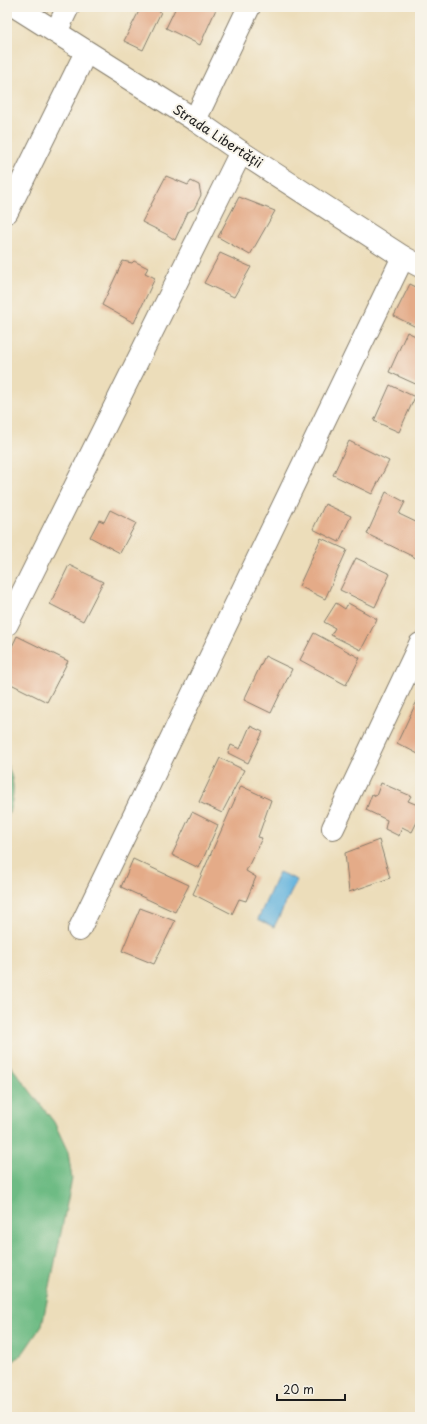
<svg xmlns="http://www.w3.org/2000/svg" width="427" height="1424" font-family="'Playpen Sans',sans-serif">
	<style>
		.forest { fill: #6ebb84; stroke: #456c50 }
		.water { fill: #63b3dd; stroke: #40687c }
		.building { fill: #e4ab88 }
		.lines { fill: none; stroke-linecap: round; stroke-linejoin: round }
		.street-casing { stroke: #847c6b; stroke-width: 24 }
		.street { stroke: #fff; stroke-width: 22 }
		.labels { text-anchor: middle; stroke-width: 4; stroke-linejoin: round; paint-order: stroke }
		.street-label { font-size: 13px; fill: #1c1c1c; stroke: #f7f3e8 }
	</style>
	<rect width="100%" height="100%" fill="#f7f3e8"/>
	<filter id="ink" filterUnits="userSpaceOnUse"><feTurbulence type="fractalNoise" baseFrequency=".025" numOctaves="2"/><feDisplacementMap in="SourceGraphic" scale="8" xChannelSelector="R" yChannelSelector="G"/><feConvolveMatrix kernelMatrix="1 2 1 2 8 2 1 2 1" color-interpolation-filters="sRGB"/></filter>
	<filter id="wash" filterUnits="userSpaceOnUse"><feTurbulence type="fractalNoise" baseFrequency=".012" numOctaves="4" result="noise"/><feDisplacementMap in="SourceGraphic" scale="16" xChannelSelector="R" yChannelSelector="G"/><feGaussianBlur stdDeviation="0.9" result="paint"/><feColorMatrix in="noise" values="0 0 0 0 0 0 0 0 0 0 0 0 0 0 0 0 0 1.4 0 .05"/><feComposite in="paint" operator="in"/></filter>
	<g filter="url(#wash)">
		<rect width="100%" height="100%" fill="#ecddba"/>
		<g class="forest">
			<path d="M7,764C17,787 13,798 7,820Z"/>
			<polygon points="7,1061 54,1122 68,1152 72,1179 42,1325 23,1353 7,1367"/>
		</g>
		<polygon class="water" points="279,872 297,880 274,927 258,919"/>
		<g id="blocks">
			<g class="building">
				<polygon points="141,7 150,7 161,12 143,50 124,41"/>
				<polygon points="176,7 217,7 200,45 166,28"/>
				<polygon points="166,176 188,185 191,181 199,185 201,195 194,209 188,212 175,240 166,234 142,222"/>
				<polygon points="239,197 275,211 250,255 218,237"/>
				<polygon points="220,253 251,267 234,297 204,283"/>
				<polygon points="123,261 132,263 134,261 148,268 145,273 155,278 134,323 102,305"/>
				<polygon points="410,284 420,289 420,329 394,316"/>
				<polygon points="407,332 420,338 420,386 389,372"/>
				<polygon points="390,385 415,397 399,432 374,421"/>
				<polygon points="349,441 389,461 372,494 333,475"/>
				<polygon points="386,492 405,502 399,514 420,524 420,560 367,534"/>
				<polygon points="325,504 351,516 339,542 313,529"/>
				<polygon points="110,510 136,523 120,553 90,537 99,520 104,522"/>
				<polygon points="321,538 347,550 325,599 299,586"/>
				<polygon points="356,558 390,574 375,607 340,590"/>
				<polygon points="69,565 103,582 83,621 50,604"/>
				<polygon points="336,603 345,609 348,603 377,619 361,650 331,635 335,628 324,622"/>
				<polygon points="314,633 360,658 346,685 300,660"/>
				<polygon points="17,636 68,661 47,702 7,682 7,657"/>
				<polygon points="265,656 292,669 271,713 244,700"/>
				<polygon points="417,701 420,702 420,755 397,743"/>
				<polygon points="250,726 263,732 248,763 228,753 231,745 240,749"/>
				<polygon points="220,758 244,770 222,813 199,802"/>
				<polygon points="381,783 411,796 408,801 420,806 420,816 412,832 402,827 399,836 385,829 387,820 366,810 372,794 376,796"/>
				<polygon points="241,786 271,800 258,837 262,838 246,871 256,877 246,901 239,899 232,914 193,894"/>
				<polygon points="192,812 218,825 199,868 172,855"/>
				<polygon points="379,840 390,878 349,892 345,853"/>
				<polygon points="133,859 189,885 175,912 121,887"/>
				<polygon points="140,908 175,921 154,964 122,951"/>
			</g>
		</g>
	</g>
	<g filter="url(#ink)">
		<use href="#blocks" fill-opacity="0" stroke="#847c6b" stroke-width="1"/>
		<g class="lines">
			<defs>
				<g id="street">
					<polyline points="16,7 195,120 241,152 403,257 420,266"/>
					<polyline points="56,32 68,7"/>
					<polyline points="195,120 249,7"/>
					<polyline points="7,212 86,52"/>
					<polyline points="7,624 241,152"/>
					<polyline points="333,828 420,644"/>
					<polyline points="79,930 403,257"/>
				</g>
			</defs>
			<use href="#street" class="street-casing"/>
			<use href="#street" class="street"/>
		</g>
	</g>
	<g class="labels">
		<g class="street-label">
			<text transform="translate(218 136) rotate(33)" y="5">Strada Libertății</text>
		</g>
	</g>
	<rect width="427" height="1424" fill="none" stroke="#f7f3e8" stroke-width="24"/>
	<path d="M277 1394v6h68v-6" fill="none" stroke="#1c1c1c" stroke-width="2"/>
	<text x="283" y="1394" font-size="12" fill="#1c1c1c" stroke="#f7f3e8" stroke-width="3" paint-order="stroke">20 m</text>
</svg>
